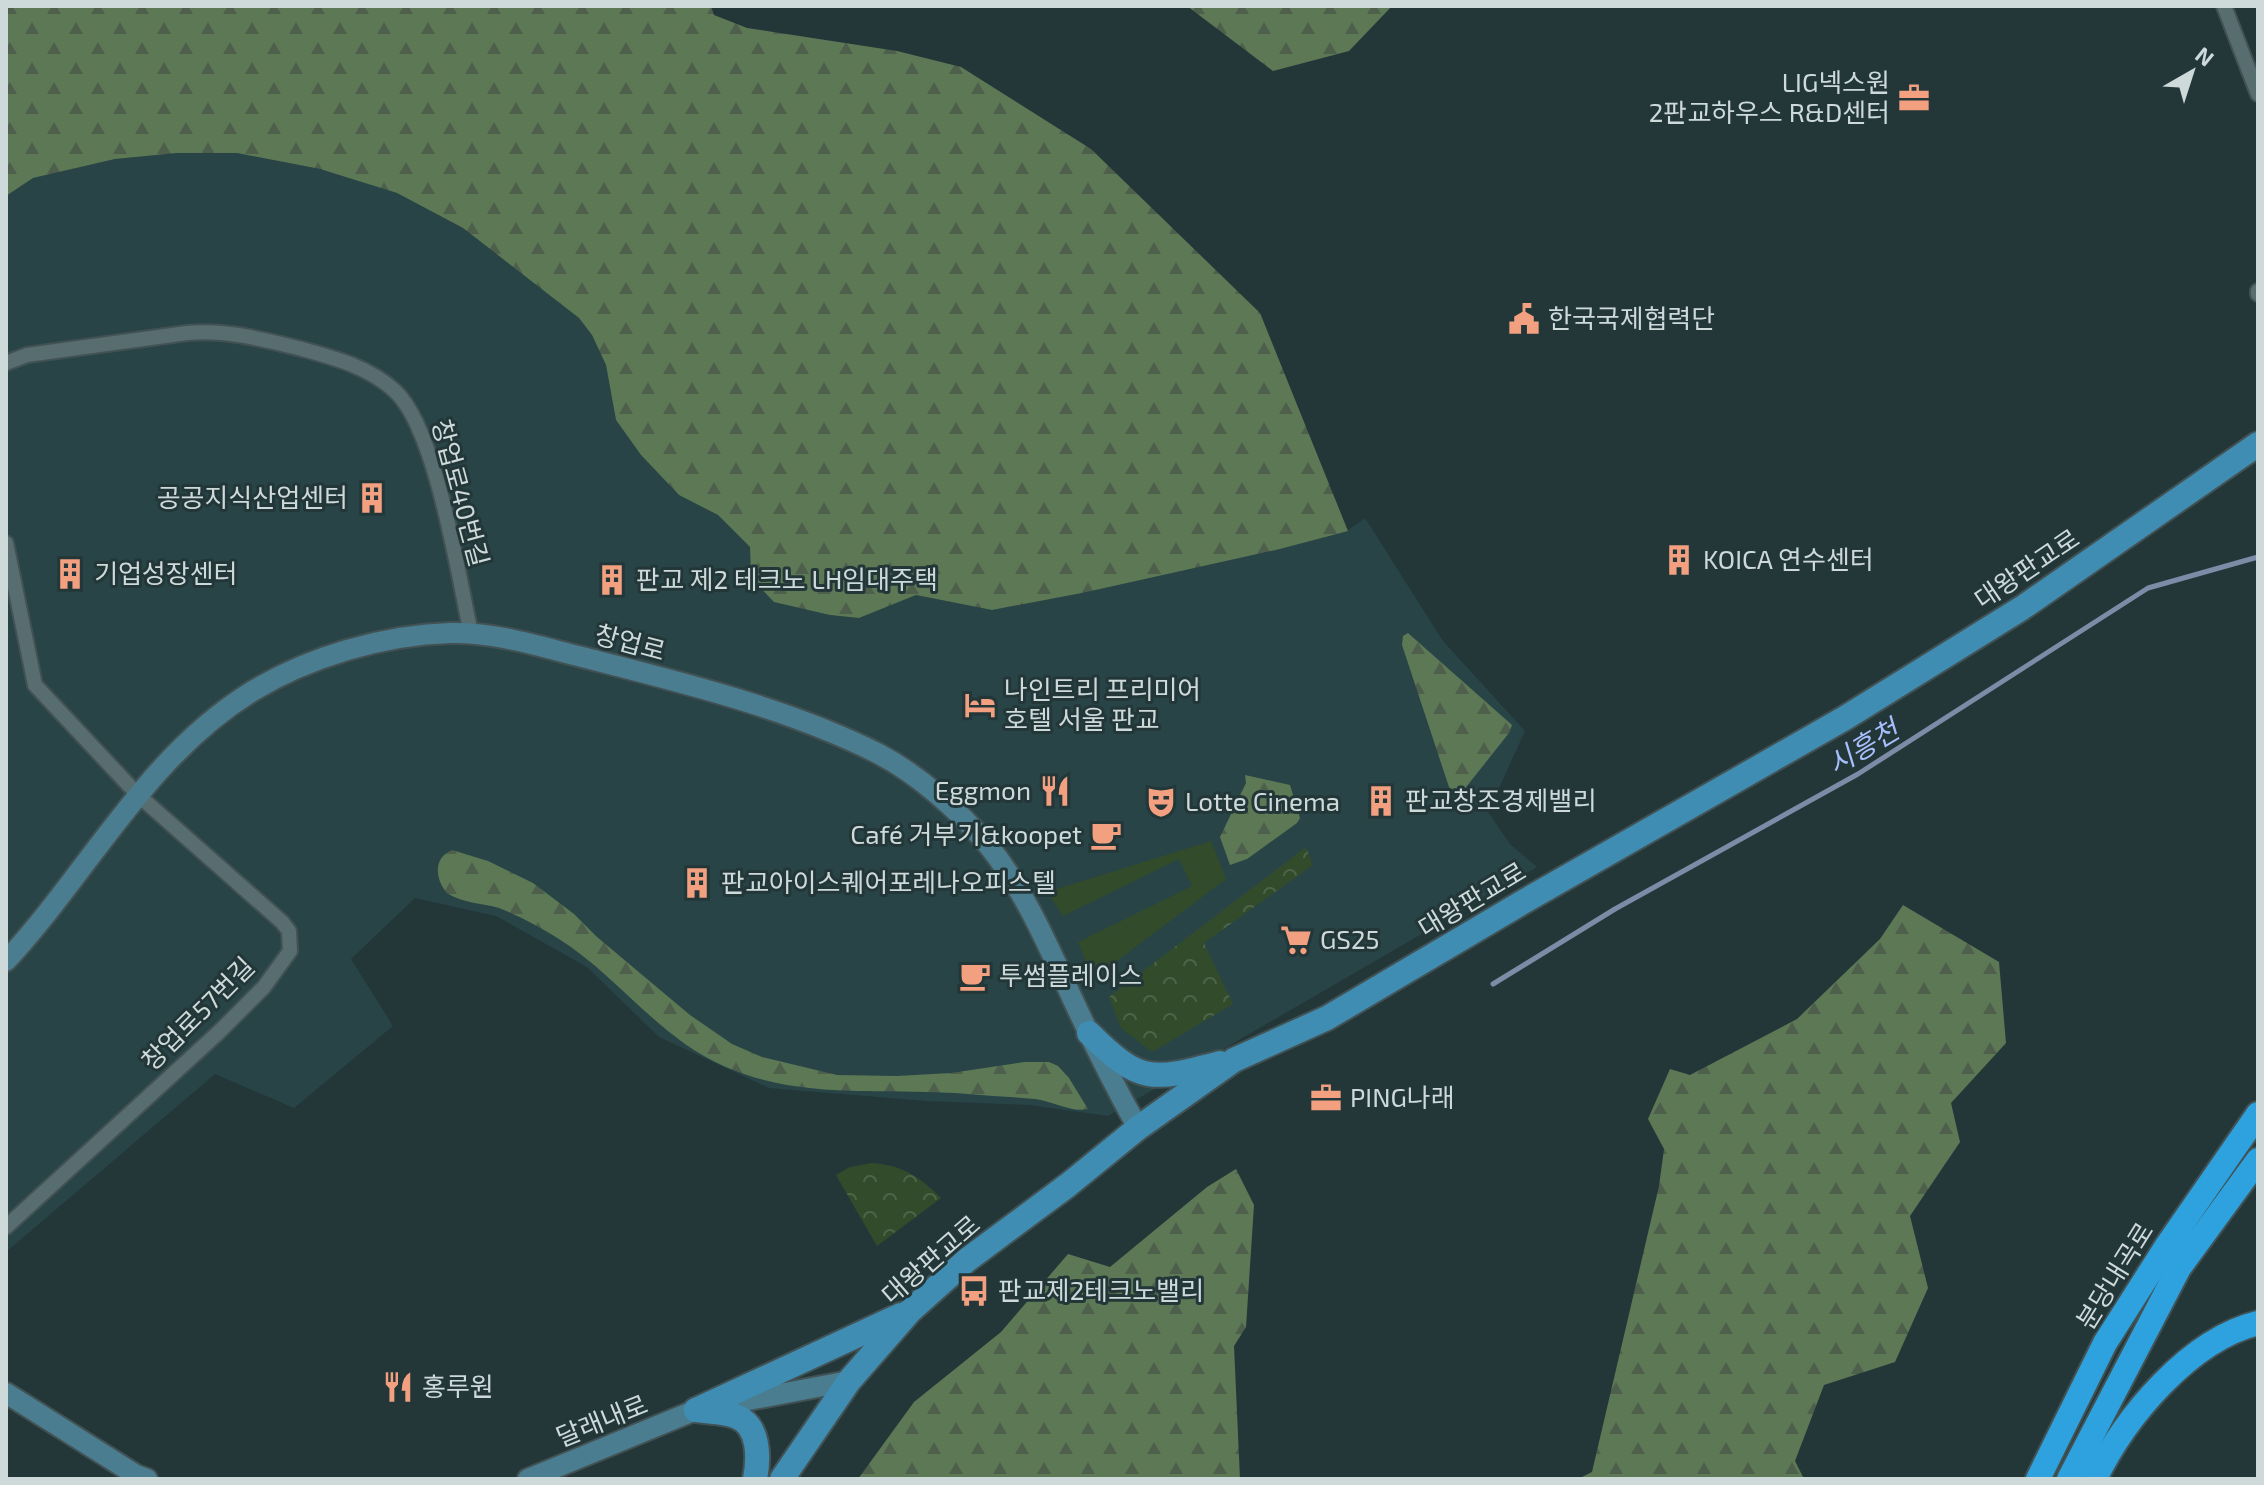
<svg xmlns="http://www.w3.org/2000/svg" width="2264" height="1485" font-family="'Exo 2','Noto Sans KR',sans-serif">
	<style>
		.built { fill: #284447 }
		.grass { fill: #324b2b }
		.forest { fill: url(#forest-firs) }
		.park { fill: url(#park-crowns) }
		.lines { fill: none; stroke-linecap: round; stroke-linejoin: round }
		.stream { stroke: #7e8ba6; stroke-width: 5 }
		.street-casing { stroke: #425254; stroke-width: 18 }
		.secondary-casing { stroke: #425254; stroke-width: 24 }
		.primary-casing { stroke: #425254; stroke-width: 28 }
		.highway-casing { stroke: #425254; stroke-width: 28 }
		.street { stroke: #586d6f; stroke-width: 14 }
		.secondary { stroke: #4b7d90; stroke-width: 20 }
		.primary { stroke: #3f8db2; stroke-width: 24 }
		.highway { stroke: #2ea2de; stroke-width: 24 }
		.labels { text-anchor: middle; stroke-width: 6; stroke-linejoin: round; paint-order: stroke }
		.poi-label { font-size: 26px; fill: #ced9da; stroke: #233739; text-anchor: start }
		.street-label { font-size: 26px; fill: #ced9da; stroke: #233739 }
		.water-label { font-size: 28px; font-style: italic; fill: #a8bffd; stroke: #233739 }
	</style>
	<defs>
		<pattern id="forest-firs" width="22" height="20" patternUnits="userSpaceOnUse" patternTransform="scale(2)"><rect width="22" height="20" fill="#5c7855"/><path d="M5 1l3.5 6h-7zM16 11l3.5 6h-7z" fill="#4e5f4c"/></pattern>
		<pattern id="park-crowns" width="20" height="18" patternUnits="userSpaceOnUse" patternTransform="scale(2)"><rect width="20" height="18" fill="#324b2b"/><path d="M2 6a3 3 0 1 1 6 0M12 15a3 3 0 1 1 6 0" fill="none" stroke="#4e6449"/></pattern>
	</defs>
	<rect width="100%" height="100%" fill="#233739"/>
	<polygon class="built" points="177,153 237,153 320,169 397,193 463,228 579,318 592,335 606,365 616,420 641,455 678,494 718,515 750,547 751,578 830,615 859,618 916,595 992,610 1082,593 1280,549 1347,531 1365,518 1443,641 1525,731 1488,812 1510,844 1537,867 1108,1116 1030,1105 926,1101 769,1088 659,1037 587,967 496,916 415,898 351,959 393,1026 294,1108 215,1074 6,1252 6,196 33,178 115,159"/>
	<polygon class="grass" points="1211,841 1226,879 1093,979 1078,942 1192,886 1179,859 1063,916 1047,892"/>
	<g class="forest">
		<polygon points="6,6 711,6 714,15 747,28 897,51 961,67 1091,149 1260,313 1348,531 1280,549 1082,593 992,610 916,595 859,618 830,615 774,602 751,578 750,547 718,515 679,495 641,455 616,420 606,365 592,335 579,318 463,228 397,193 320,169 237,153 177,153 115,159 33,178 6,196"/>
		<polygon points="1187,6 1392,6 1349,51 1273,71"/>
		<polygon points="1408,633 1512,725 1509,733 1463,791 1456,795 1449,787 1402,645 1403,636"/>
		<polygon points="1245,775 1290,785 1300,818 1297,823 1247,859 1230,865 1220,837 1246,783"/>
		<path d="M452,850L488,861L533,883L574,914L597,937L690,1015L732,1044L762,1057L837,1075L897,1076L951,1073L1024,1062H1049L1058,1066L1069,1078L1088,1109C1071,1113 1053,1101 1035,1099C1013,1097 991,1096 968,1094C868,1086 774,1106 685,1044C640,1012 605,968 559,939C540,927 520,916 499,908C482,903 461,903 447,893C435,879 433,858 452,850Z"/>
		<polygon points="1903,905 1999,962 2006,1043 1951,1103 1960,1142 1910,1216 1928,1288 1895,1362 1824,1385 1795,1461 1804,1479 1578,1479 1592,1472 1659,1186 1664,1149 1648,1119 1670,1069 1690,1075 1797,1019 1880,939"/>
		<polygon points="1236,1169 1254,1205 1246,1327 1234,1346 1240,1479 858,1479 914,1402 1001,1332 1068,1254 1110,1267 1207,1187"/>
	</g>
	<g class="park">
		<polygon points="1306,847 1313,865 1204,943 1233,1004 1152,1052 1121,1028 1109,997"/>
		<path d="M872,1163C902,1165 920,1177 941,1198L877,1246L836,1175L850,1167Z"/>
	</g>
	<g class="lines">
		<polyline class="stream" points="1493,984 1615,909 1858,774 2148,588 2258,557"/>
		<defs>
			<g id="street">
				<polyline points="2224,6 2258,94"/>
				<polyline points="2258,291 2258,294"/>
				<path d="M6,363L27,355L187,333C226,329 265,340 302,349C335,358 369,367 395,391C436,429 458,575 471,633"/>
				<polyline points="6,543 35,685 137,794 282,922 289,931 290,951 264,987 219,1032 6,1227"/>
			</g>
			<g id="secondary">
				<path d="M6,961C89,872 145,758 251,692C308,657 383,635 450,633C495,632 538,646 582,657C680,682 788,708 879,754C919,775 959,811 988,845C1025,891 1049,948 1074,1002C1094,1045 1115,1087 1138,1128"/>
				<polyline points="6,1393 136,1475 147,1479"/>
				<polyline points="528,1479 696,1410 849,1381"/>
			</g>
			<g id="primary">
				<path d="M1089,1033C1140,1084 1152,1081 1220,1063"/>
				<polyline points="696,1410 901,1315"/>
				<path d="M696,1410C708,1412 723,1412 735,1416C760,1425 759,1458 755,1479"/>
				<polyline points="782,1479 849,1381 910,1311 967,1260 1068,1185 1138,1128 1234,1060 1327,1018 1523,902 1845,718 2022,608 2258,444"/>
			</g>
			<g id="highway">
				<polyline points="2038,1479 2105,1343 2168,1244 2258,1114"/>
				<polyline points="2069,1479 2179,1268 2258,1160"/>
				<path d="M2095,1479C2125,1417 2189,1340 2258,1323"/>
			</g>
		</defs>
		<use href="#street" class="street-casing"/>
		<use href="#secondary" class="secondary-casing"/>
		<use href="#primary" class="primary-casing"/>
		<use href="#highway" class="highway-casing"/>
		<use href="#street" class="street"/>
		<use href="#secondary" class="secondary"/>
		<use href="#primary" class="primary"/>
		<use href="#highway" class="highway"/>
	</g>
	<defs>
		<symbol id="office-bare" viewBox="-9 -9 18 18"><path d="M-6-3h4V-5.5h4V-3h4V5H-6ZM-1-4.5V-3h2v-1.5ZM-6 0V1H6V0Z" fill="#f2a080" stroke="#233739" stroke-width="2.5" paint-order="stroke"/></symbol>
		<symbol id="civic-bare" viewBox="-9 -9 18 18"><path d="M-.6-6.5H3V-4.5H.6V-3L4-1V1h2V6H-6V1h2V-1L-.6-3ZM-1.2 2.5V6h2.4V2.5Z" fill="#f2a080" stroke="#233739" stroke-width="2.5" paint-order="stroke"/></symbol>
		<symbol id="building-bare" viewBox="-9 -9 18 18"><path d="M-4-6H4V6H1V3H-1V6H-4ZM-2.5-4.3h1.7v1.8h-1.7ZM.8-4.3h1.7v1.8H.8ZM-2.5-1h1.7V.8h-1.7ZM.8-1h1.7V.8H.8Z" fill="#f2a080" stroke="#233739" stroke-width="2.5" paint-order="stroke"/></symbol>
		<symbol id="hotel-bare" viewBox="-9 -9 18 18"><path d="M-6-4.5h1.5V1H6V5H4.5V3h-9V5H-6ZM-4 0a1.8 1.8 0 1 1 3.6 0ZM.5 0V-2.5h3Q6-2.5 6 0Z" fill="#f2a080" stroke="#233739" stroke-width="2.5" paint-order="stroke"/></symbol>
		<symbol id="restaurant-bare" viewBox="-9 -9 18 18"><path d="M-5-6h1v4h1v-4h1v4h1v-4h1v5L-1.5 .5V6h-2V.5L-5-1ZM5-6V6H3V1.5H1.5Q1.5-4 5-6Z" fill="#f2a080" stroke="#233739" stroke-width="2.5" paint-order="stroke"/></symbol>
		<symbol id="theatre-bare" viewBox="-9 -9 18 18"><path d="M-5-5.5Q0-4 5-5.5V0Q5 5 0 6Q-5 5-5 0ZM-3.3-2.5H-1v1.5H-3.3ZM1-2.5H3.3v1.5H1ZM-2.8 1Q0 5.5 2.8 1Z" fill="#f2a080" stroke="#233739" stroke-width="2.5" paint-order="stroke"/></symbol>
		<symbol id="cafe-bare" viewBox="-9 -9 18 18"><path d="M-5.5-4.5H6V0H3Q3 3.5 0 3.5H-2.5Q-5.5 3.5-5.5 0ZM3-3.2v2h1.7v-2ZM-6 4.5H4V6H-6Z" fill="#f2a080" stroke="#233739" stroke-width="2.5" paint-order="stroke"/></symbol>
		<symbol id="supermarket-bare" viewBox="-9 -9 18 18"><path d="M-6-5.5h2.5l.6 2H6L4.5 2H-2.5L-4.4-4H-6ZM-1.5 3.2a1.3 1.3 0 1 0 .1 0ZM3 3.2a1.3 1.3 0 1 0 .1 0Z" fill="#f2a080" stroke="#233739" stroke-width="2.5" paint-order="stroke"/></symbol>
		<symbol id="bus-bare" viewBox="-9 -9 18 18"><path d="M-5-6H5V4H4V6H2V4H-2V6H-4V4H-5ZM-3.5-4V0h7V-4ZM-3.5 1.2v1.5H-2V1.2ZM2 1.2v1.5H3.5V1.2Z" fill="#f2a080" stroke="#233739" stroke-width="2.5" paint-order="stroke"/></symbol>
	</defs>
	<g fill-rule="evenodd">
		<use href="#office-bare" x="1892" y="76" width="44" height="44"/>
		<use href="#civic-bare" x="1502" y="297" width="44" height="44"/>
		<use href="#building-bare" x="350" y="476" width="44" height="44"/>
		<use href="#building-bare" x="1657" y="538" width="44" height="44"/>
		<use href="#building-bare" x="48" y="552" width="44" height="44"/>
		<use href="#building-bare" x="590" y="558" width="44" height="44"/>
		<use href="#hotel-bare" x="958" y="683" width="44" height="44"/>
		<use href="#restaurant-bare" x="1033" y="769" width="44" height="44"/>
		<use href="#building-bare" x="1359" y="779" width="44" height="44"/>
		<use href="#theatre-bare" x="1139" y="780" width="44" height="44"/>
		<use href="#cafe-bare" x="1084" y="813" width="44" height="44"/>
		<use href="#building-bare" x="675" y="861" width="44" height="44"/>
		<use href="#supermarket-bare" x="1274" y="918" width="44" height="44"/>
		<use href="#cafe-bare" x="953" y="954" width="44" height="44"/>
		<use href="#office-bare" x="1304" y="1076" width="44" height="44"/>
		<use href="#bus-bare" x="952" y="1269" width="44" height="44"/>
		<use href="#restaurant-bare" x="376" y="1365" width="44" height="44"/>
	</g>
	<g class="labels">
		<g class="poi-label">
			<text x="1890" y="92" text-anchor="end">LIG넥스원<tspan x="1890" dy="30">2판교하우스 R&amp;D센터</tspan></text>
			<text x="1548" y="328">한국국제협력단</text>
			<text x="348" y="507" text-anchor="end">공공지식산업센터</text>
			<text x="1703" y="569">KOICA 연수센터</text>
			<text x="94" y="583">기업성장센터</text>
			<text x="636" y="589">판교 제2 테크노 LH임대주택</text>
			<text x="1004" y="699">나인트리 프리미어<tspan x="1004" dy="30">호텔 서울 판교</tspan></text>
			<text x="1031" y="800" text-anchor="end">Eggmon</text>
			<text x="1405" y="810">판교창조경제밸리</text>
			<text x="1185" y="811">Lotte Cinema</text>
			<text x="1082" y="844" text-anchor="end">Café 거부기&amp;koopet</text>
			<text x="721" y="892">판교아이스퀘어포레나오피스텔</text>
			<text x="1320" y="949">GS25</text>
			<text x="999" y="985">투썸플레이스</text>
			<text x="1350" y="1107">PING나래</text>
			<text x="998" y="1300">판교제2테크노밸리</text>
			<text x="422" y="1396">홍루원</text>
		</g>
		<g class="street-label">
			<text transform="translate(460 493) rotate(75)" y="9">창업로40번길</text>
			<text transform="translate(2027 569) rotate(-34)" y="9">대왕판교로</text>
			<text transform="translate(630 643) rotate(15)" y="9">창업로</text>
			<text transform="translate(1472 900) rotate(-31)" y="9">대왕판교로</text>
			<text transform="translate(198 1014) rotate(-45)" y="9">창업로57번길</text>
			<text transform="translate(931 1260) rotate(-41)" y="9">대왕판교로</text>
			<text transform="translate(2115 1276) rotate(-58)" y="9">분당내곡로</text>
			<text transform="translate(602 1421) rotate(-22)" y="9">달래내로</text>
		</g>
		<g class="water-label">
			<text transform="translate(1863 747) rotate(-31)" y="10">시흥천</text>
		</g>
	</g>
	<rect width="2264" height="1485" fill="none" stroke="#ced9da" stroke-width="16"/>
	<g transform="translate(2192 72) rotate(39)" stroke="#233739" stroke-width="6" paint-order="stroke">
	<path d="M0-6L14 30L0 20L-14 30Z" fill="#ced9da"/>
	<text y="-12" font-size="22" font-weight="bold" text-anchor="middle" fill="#ced9da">N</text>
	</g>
</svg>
